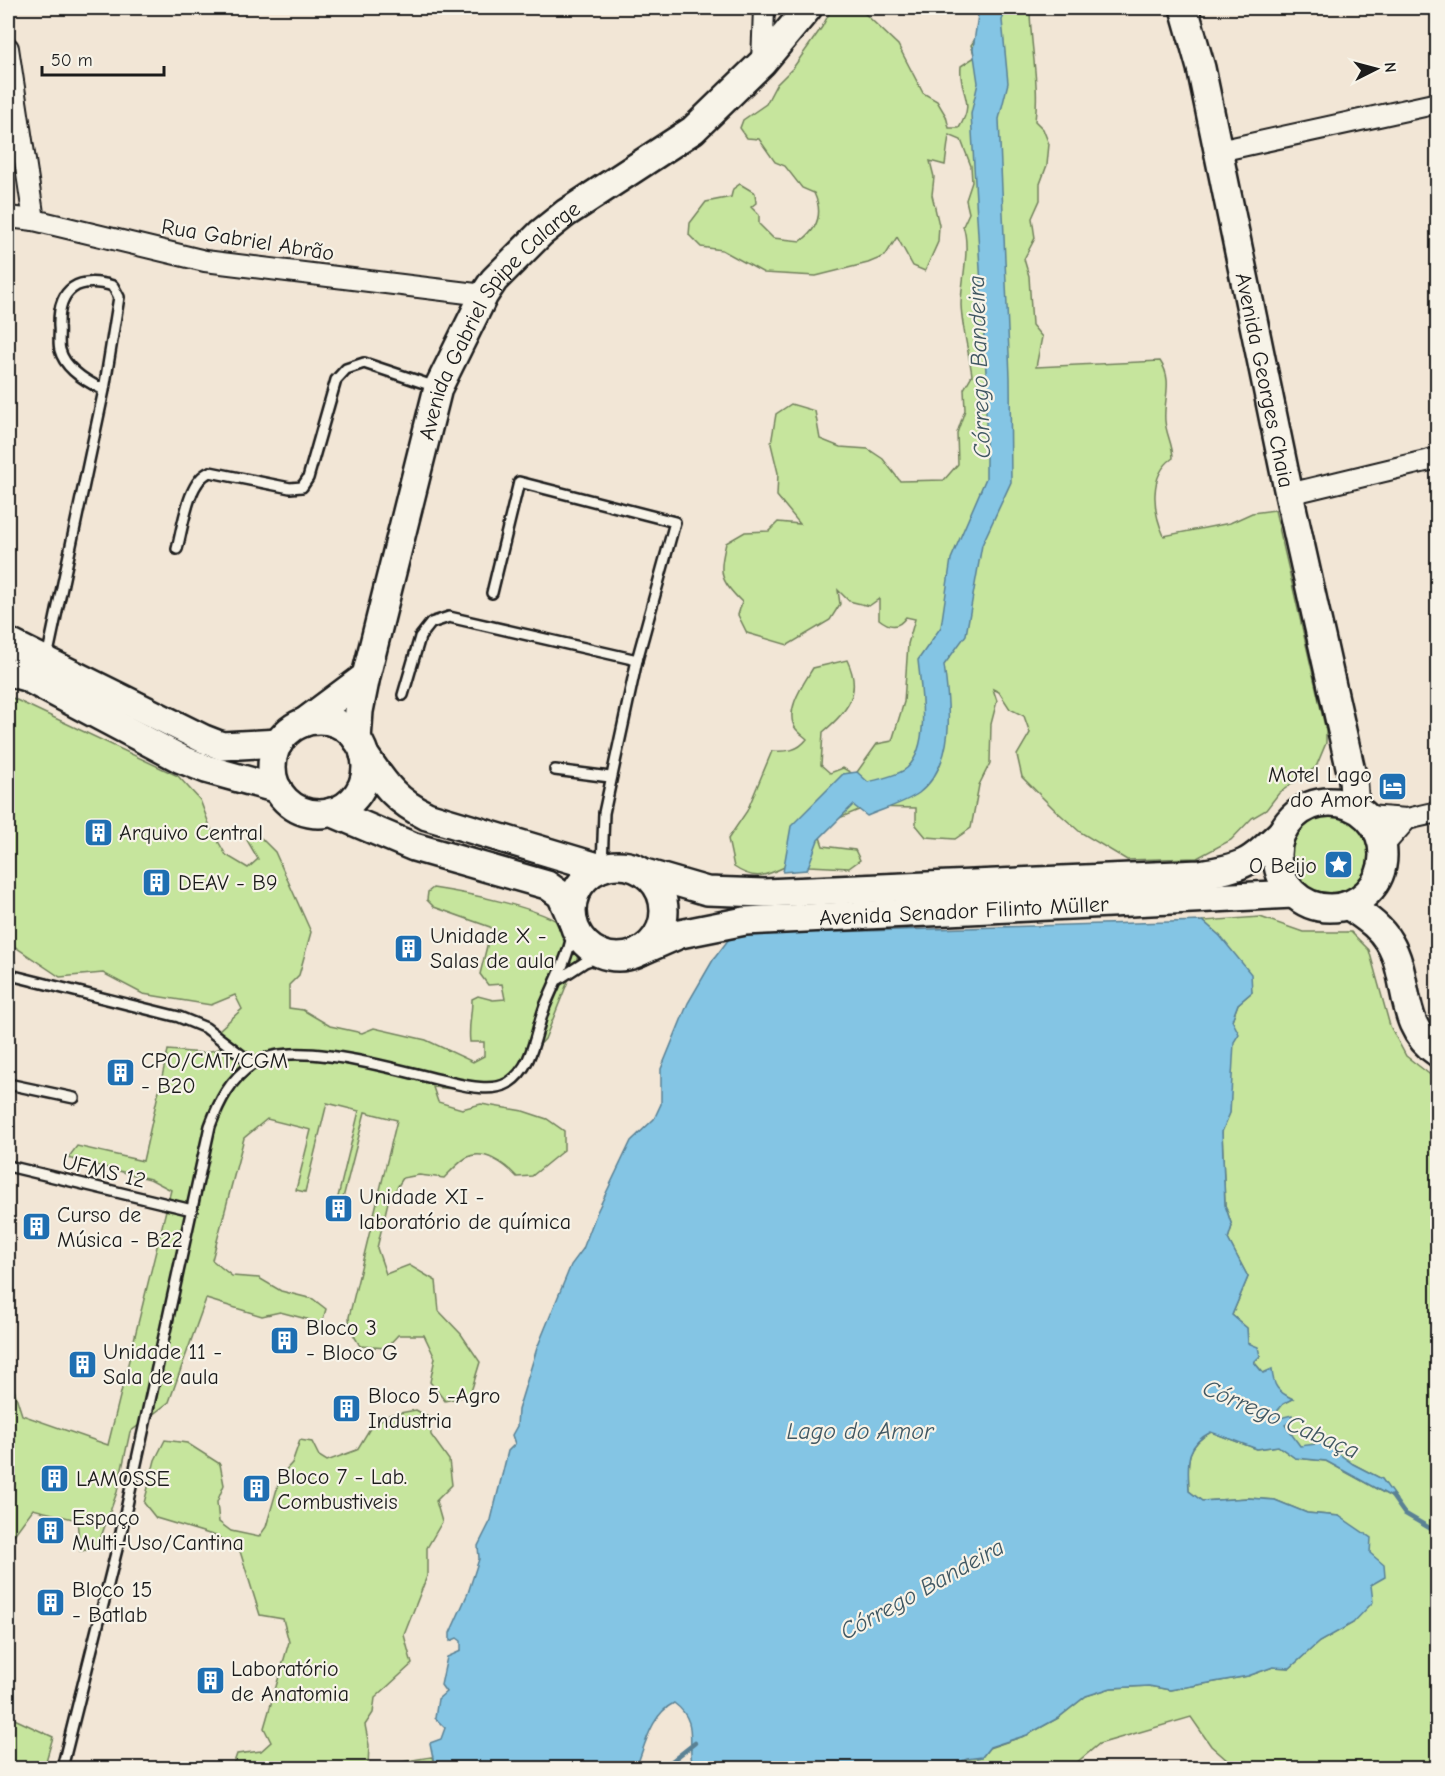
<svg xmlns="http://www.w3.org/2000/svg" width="1445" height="1776" font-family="'Comic Neue',sans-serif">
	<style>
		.green { fill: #c6e59d; stroke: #71805c; stroke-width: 1.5 }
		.water { fill: #84c5e4; stroke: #5a8194; stroke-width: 1.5 }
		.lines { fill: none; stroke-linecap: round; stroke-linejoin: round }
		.stream { stroke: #5a8194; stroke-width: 4.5 }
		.service-casing { stroke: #1c1c1c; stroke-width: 14 }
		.minor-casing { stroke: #1c1c1c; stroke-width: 24 }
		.secondary-casing { stroke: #1c1c1c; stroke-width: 32 }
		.service { stroke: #f7f3e8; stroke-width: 9 }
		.minor { stroke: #f7f3e8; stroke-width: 20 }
		.secondary { stroke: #f7f3e8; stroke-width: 27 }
		.labels { text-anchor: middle; stroke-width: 4.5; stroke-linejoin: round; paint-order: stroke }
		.street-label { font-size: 22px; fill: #1c1c1c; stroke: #f7f3e8 }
		.poi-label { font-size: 22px; fill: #1c1c1c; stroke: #f7f3e8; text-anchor: start }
		.water-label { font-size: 24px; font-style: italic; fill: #405762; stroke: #f7f3e8 }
	</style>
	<rect width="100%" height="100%" fill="#f2e6d6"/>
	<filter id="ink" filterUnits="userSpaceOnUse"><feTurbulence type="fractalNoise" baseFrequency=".0167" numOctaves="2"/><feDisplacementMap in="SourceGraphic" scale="12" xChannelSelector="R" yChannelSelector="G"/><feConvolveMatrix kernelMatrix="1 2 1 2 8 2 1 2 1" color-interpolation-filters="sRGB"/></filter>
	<g filter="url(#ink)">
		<g class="green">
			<path d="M832,8H859L898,45L923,93L937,101L946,116L949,128H959C977,99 958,95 961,66L975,57L971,45L996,8H1030C1030,45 1040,83 1035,121L1043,129L1049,144L1047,165L1040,184V200L1032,218L1035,238L1024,259L1029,276L1032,325L1042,337L1036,367L1160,361C1174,381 1163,399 1165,421C1166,434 1173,445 1173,458C1148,475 1153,512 1164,536L1230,523L1252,513L1275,510L1326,731V743L1316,767L1279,793L1266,810L1252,818L1231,840L1197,858L1127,860L1080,832L1054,809L1022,777L1017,755L1030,733L1024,716L1010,709L999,692L993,689L997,701L991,724L990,763L979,785L971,828L955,839L926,837L916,825V808L866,807L827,823L820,837L823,846L855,850L860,860L849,868L809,866L800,860C773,871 760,885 734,867L728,839L747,811L772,751C786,752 798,751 807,739C804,736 799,733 796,729C783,712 804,683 813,668L847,660C863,693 847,712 823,732L821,765L830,773L843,768L855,775L877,744L892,741L904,702L908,644L915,619L906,617C898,629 889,627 879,619V599L869,606L849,601L838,590L840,604L830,620L788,645L747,633L738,615L742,602C719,580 719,573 726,543L745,532L769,531L778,522L800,524L777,496L778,473L771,444L776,414L791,404L815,411L820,439L840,447L868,449L883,459L900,481L944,480L958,464L957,433L965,410L964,389L972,375C969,352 962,328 961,305C961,281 971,248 963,226L969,213L966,200L972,182L971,166L961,140L949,135L945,165L930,161L934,177L932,195L939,225L938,242L925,271L913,266L897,237L885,256L868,263L816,276L764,273L722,250L701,247L689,235L690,223L706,202L731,197L733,189L740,184L755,193L756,203L751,207L759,215V224L773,238L801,241C819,228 823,212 814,193L802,188L785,166L775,162L759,139L747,138L740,128L743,120L766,104L776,85L793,68L822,27Z"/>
			<path d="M8,696L178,776L200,800L211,829L226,855L248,868L258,859L247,840L255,832L275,852L311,932L299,975L289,985V1008L303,1010L330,1026L362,1033L374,1028L426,1040L473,1062L484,1056V1042H470C468,1026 472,1015 472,999L478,996L493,1000L505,999L502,984L488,985L480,974L488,942L497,933L490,927L434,907L427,900L428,892L433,888C466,893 540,907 566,927C572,932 576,944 580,951L545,1039L505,1082L482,1092L433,1087L438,1102L462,1109L481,1104L523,1111L547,1119L564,1131V1150L532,1176L517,1177C505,1164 483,1148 466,1158C458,1163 450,1172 444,1178L419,1175L403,1178L388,1202L377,1248L386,1274L409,1265L436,1281L439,1311L461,1334L480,1362L470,1395L445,1401L430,1382L435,1358L424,1335H398L386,1348L360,1346L350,1329L349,1317L397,1120L365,1112L342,1202L337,1201L359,1111L327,1103L305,1192L296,1190L311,1130L267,1119L244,1138L212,1260L232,1276L259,1278L281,1291L313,1299L326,1309L322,1323L280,1312L262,1316L206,1299L169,1402L130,1432L117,1492L97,1548L80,1551L77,1520L33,1509L8,1543V1371L22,1415L108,1445L171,1190L150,1179L68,1158L77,1146L143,1161L168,1050L203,1053L226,1047L218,1031L242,1009L235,995L211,1005L143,994L103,973L60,977L8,942Z"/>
			<circle cx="1327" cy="855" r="41"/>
			<path d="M1260,917L1303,932H1351L1369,950L1390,1026L1406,1056L1437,1080V1768H1236L1211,1746L1191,1717L1099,1744L1070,1768H945L967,1759L982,1757L989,1748L1027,1735L1058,1718L1086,1696L1111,1688L1149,1686L1170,1690L1248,1676L1273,1667L1290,1668L1319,1642L1353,1623L1371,1585L1370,1553L1339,1516L1307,1513L1275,1500L1248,1498L1202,1501L1189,1491C1188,1464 1184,1446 1211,1432L1257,1449L1278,1446L1295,1458L1326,1461L1395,1499L1382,1479L1353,1464L1300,1446L1275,1414L1283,1404L1293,1399L1279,1392L1254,1362L1260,1356L1248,1343L1247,1328L1232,1315L1248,1277L1228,1239L1232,1226L1225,1205L1222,1131L1230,1112L1232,1020L1238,1004L1252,992L1220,936L1203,921Z"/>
			<path d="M416,1410L430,1418L431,1435L449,1460L452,1485L436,1501L442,1522L427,1548V1576L404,1635L412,1664L375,1698L373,1713L365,1725L369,1745L368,1767C390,1767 410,1759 432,1757L435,1768H232L237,1754L261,1751L271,1742L264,1728L289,1642L283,1619L260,1615L239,1548L216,1536L156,1518L144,1503L155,1460L165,1440L187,1443L220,1464L224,1485L217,1502L219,1522L231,1531L259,1537L266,1527L281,1475L292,1463L300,1440L312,1442L319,1456L327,1461L357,1450L372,1425L389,1415Z"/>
			<polygon points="8,1716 53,1737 44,1768 8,1768"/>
		</g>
		<g class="water">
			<path d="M979,8H1007L1002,20L1008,83L999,119L1010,377L1011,482L982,545L966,635L944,665C950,706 956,764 919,793C905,803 883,809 867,816L853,805L818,840L807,870L783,872L791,826L843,774L857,772L868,782C879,779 898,776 907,768C931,745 921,690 918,660L941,627L951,559L986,478V372L971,114L978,83L973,49Z"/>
			<path d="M1203,921L1220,936L1251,974L1252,992L1238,1004L1232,1020L1239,1034L1234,1042L1230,1113L1222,1132L1225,1205L1232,1226L1228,1239L1248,1277L1232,1315L1247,1328L1248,1343L1258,1347L1260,1356L1254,1362L1263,1373L1272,1369C1273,1386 1278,1392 1293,1399L1283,1404L1275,1414L1280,1418L1292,1415V1421L1285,1425L1300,1446L1324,1443L1353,1464L1382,1479L1397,1500L1326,1461L1295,1458L1278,1446L1257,1449L1211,1432C1184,1446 1188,1464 1189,1491L1202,1501L1248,1498L1275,1500L1307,1513L1339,1516L1371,1538L1370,1553L1384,1565L1385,1577L1371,1585L1373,1602L1353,1623L1319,1642L1290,1668L1273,1667L1248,1676L1170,1690L1149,1686L1111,1688L1086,1696L1058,1718L1027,1735L990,1747L982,1757L967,1759L945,1768H693C686,1743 700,1722 674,1703C651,1714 645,1746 636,1768H435L430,1743L441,1739L445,1728L435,1718L438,1699L446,1692L441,1685L447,1657L461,1651V1641L457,1638L450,1641V1633L468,1593L479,1559L478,1546L491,1520L508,1451L515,1444L512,1435L517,1426L518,1410L537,1348L571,1265L583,1249L597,1212L631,1141L654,1119L661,1104V1069L688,1003L713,960L732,935Z"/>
		</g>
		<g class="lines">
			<g class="stream">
				<polyline points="1392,1496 1404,1513 1438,1533"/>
				<polyline points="663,1768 695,1743"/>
			</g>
			<defs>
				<g id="service">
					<path d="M177,549C183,527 188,480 210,472L290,488L302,487L308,478L336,380L346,369L364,363L436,387"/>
					<polyline points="492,593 519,482 675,522 637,660"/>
					<path d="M47,658L104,390L119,297L113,286C78,276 58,288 59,326C60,333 58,343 60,350C65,369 87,382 104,390"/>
					<polyline points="403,695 420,637 431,623 449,617 637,660 604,813 602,865"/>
					<polyline points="555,770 610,777"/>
					<polyline points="8,960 10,975 8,989"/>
					<polyline points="10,975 179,1017 206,1028 253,1064"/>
					<polyline points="559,979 585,962 605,955"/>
					<polyline points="8,1084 74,1098"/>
					<polyline points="8,1166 192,1210"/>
					<path d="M62,1768L120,1537L210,1126C219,1102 230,1079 253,1064C294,1037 400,1071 445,1081C463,1085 491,1093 508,1083C534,1067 535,1032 545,1006C556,979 570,955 574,925"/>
				</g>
				<g id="minor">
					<polyline points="8,48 34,220"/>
					<polyline points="762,63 764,8"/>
					<polyline points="1219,151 1438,103"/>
					<polyline points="8,217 34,220 205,261 484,295"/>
					<polyline points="1289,494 1438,458"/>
					<polyline points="1367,816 1407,819 1438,812"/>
					<polyline points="1383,846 1407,819"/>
				</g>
				<g id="secondary">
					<path id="s1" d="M1184,8L1201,68L1289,494L1353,780L1355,807"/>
					<polyline points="8,642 204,739 222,746 279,743"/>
					<polyline points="8,672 26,677 181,759 206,769 278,789"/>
					<circle cx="319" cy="767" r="47"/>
					<polyline points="303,723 366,676"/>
					<path id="s2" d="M357,740L359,711L366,676L438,388L484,295L494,280L541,233L566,213L693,130L762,63L808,8"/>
					<path d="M364,754C384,783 394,800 427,816L601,868"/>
					<circle cx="1330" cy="855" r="53"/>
					<polyline points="331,812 414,847 547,885 561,895 573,922"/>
					<circle cx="618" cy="911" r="46"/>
					<path d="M645,873L707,891L765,893L1200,874C1245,867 1248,864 1281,833"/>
					<path d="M1348,905C1363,916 1379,925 1389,942C1411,978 1397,1026 1438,1053"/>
					<path id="s3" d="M641,951L680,934L745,921L1293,894"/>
				</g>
			</defs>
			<use href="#service" class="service-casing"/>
			<use href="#minor" class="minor-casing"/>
			<use href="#secondary" class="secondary-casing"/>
			<use href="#service" class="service"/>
			<use href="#minor" class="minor"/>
			<use href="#secondary" class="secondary"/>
		</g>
	</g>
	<defs>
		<symbol id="hotel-square" viewBox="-11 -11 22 22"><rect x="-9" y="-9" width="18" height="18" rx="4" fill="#1f6fb2" stroke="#f7f3e8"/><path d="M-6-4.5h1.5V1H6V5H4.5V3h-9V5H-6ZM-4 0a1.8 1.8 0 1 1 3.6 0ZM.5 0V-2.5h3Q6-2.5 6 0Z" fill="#fff"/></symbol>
		<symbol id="building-square" viewBox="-11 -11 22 22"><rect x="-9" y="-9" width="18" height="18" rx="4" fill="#1f6fb2" stroke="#f7f3e8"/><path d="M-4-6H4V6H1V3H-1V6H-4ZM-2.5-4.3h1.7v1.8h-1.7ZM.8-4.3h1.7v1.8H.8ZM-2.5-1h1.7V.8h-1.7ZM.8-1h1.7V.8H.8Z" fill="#fff"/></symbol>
		<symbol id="sight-square" viewBox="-11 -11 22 22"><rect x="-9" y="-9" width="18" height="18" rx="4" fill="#1f6fb2" stroke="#f7f3e8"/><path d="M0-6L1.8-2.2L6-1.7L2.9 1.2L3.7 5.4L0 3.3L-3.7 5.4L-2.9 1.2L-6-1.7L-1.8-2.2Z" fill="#fff"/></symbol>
	</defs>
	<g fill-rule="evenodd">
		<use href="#hotel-square" x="1376" y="770" width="33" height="33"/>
		<use href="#building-square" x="82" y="816" width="33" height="33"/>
		<use href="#sight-square" x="1322" y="848" width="33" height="33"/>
		<use href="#building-square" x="140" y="866" width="33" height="33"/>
		<use href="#building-square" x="392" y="932" width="33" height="33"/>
		<use href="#building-square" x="104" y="1056" width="33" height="33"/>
		<use href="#building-square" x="322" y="1192" width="33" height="33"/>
		<use href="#building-square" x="20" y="1210" width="33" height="33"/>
		<use href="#building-square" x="268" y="1324" width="33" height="33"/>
		<use href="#building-square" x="66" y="1348" width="33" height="33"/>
		<use href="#building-square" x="330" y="1392" width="33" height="33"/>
		<use href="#building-square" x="38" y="1462" width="33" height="33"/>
		<use href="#building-square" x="240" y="1472" width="33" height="33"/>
		<use href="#building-square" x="34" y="1514" width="33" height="33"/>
		<use href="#building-square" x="34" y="1586" width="33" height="33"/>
		<use href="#building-square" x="194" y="1664" width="33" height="33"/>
	</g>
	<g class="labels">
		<g class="street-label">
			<text transform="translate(248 239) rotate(9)" y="8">Rua Gabriel Abrão</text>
			<text dy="8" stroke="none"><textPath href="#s2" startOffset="452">Avenida Gabriel Spipe Calarge</textPath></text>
			<text dy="8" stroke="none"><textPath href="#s1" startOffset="381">Avenida Georges Chaia</textPath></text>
			<text dy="8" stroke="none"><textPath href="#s3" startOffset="328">Avenida Senador Filinto Müller</textPath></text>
			<text transform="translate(104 1170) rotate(14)" y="8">UFMS 12</text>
		</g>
		<g class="poi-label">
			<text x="1372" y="782" text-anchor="end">Motel Lago<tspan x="1372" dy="25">do Amor</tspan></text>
			<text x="119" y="840">Arquivo Central</text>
			<text x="1317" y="873" text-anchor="end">O Beijo</text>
			<text x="178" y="890">DEAV - B9</text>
			<text x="430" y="943">Unidade X -<tspan x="430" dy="25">Salas de aula</tspan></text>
			<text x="141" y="1068">CPO/CMT/CGM<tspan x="141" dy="25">- B20</tspan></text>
			<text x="359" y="1204">Unidade XI -<tspan x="359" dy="25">laboratório de química</tspan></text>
			<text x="57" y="1222">Curso de<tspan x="57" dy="25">Música - B22</tspan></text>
			<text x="306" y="1335">Bloco 3<tspan x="306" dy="25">- Bloco G</tspan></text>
			<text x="103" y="1359">Unidade 11 -<tspan x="103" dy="25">Sala de aula</tspan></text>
			<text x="368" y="1403">Bloco 5 -Agro<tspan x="368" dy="25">Industria</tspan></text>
			<text x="277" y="1484">Bloco 7 - Lab.<tspan x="277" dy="25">Combustiveis</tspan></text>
			<text x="76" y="1486">LAMOSSE</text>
			<text x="72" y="1525">Espaço<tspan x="72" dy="25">Multi-Uso/Cantina</tspan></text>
			<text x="72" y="1597">Bloco 15<tspan x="72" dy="25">- Batlab</tspan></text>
			<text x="231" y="1676">Laboratório<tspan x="231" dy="25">de Anatomia</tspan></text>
		</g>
		<g class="water-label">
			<text transform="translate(979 367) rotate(-92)" y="8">Córrego Bandeira</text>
			<text transform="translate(1281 1419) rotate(23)" y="8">Córrego Cabaça</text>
			<text x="860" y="1439">Lago do Amor</text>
			<text transform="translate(922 1589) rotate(-29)" y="8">Córrego Bandeira</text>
		</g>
	</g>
	<rect width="1445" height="1776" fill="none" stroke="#f7f3e8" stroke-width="30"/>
	<rect x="15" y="15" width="1415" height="1746" fill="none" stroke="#1c1c1c" stroke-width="2" filter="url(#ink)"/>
	<g transform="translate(1376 69) rotate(84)" stroke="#f7f3e8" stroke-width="4.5" paint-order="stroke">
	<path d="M0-4.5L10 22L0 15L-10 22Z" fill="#1c1c1c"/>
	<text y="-9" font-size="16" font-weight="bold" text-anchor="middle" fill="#1c1c1c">N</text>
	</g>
	<path d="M42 66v9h122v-9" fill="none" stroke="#1c1c1c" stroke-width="3"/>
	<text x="51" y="66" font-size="18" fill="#1c1c1c" stroke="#f7f3e8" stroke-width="4.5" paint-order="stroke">50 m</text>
</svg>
